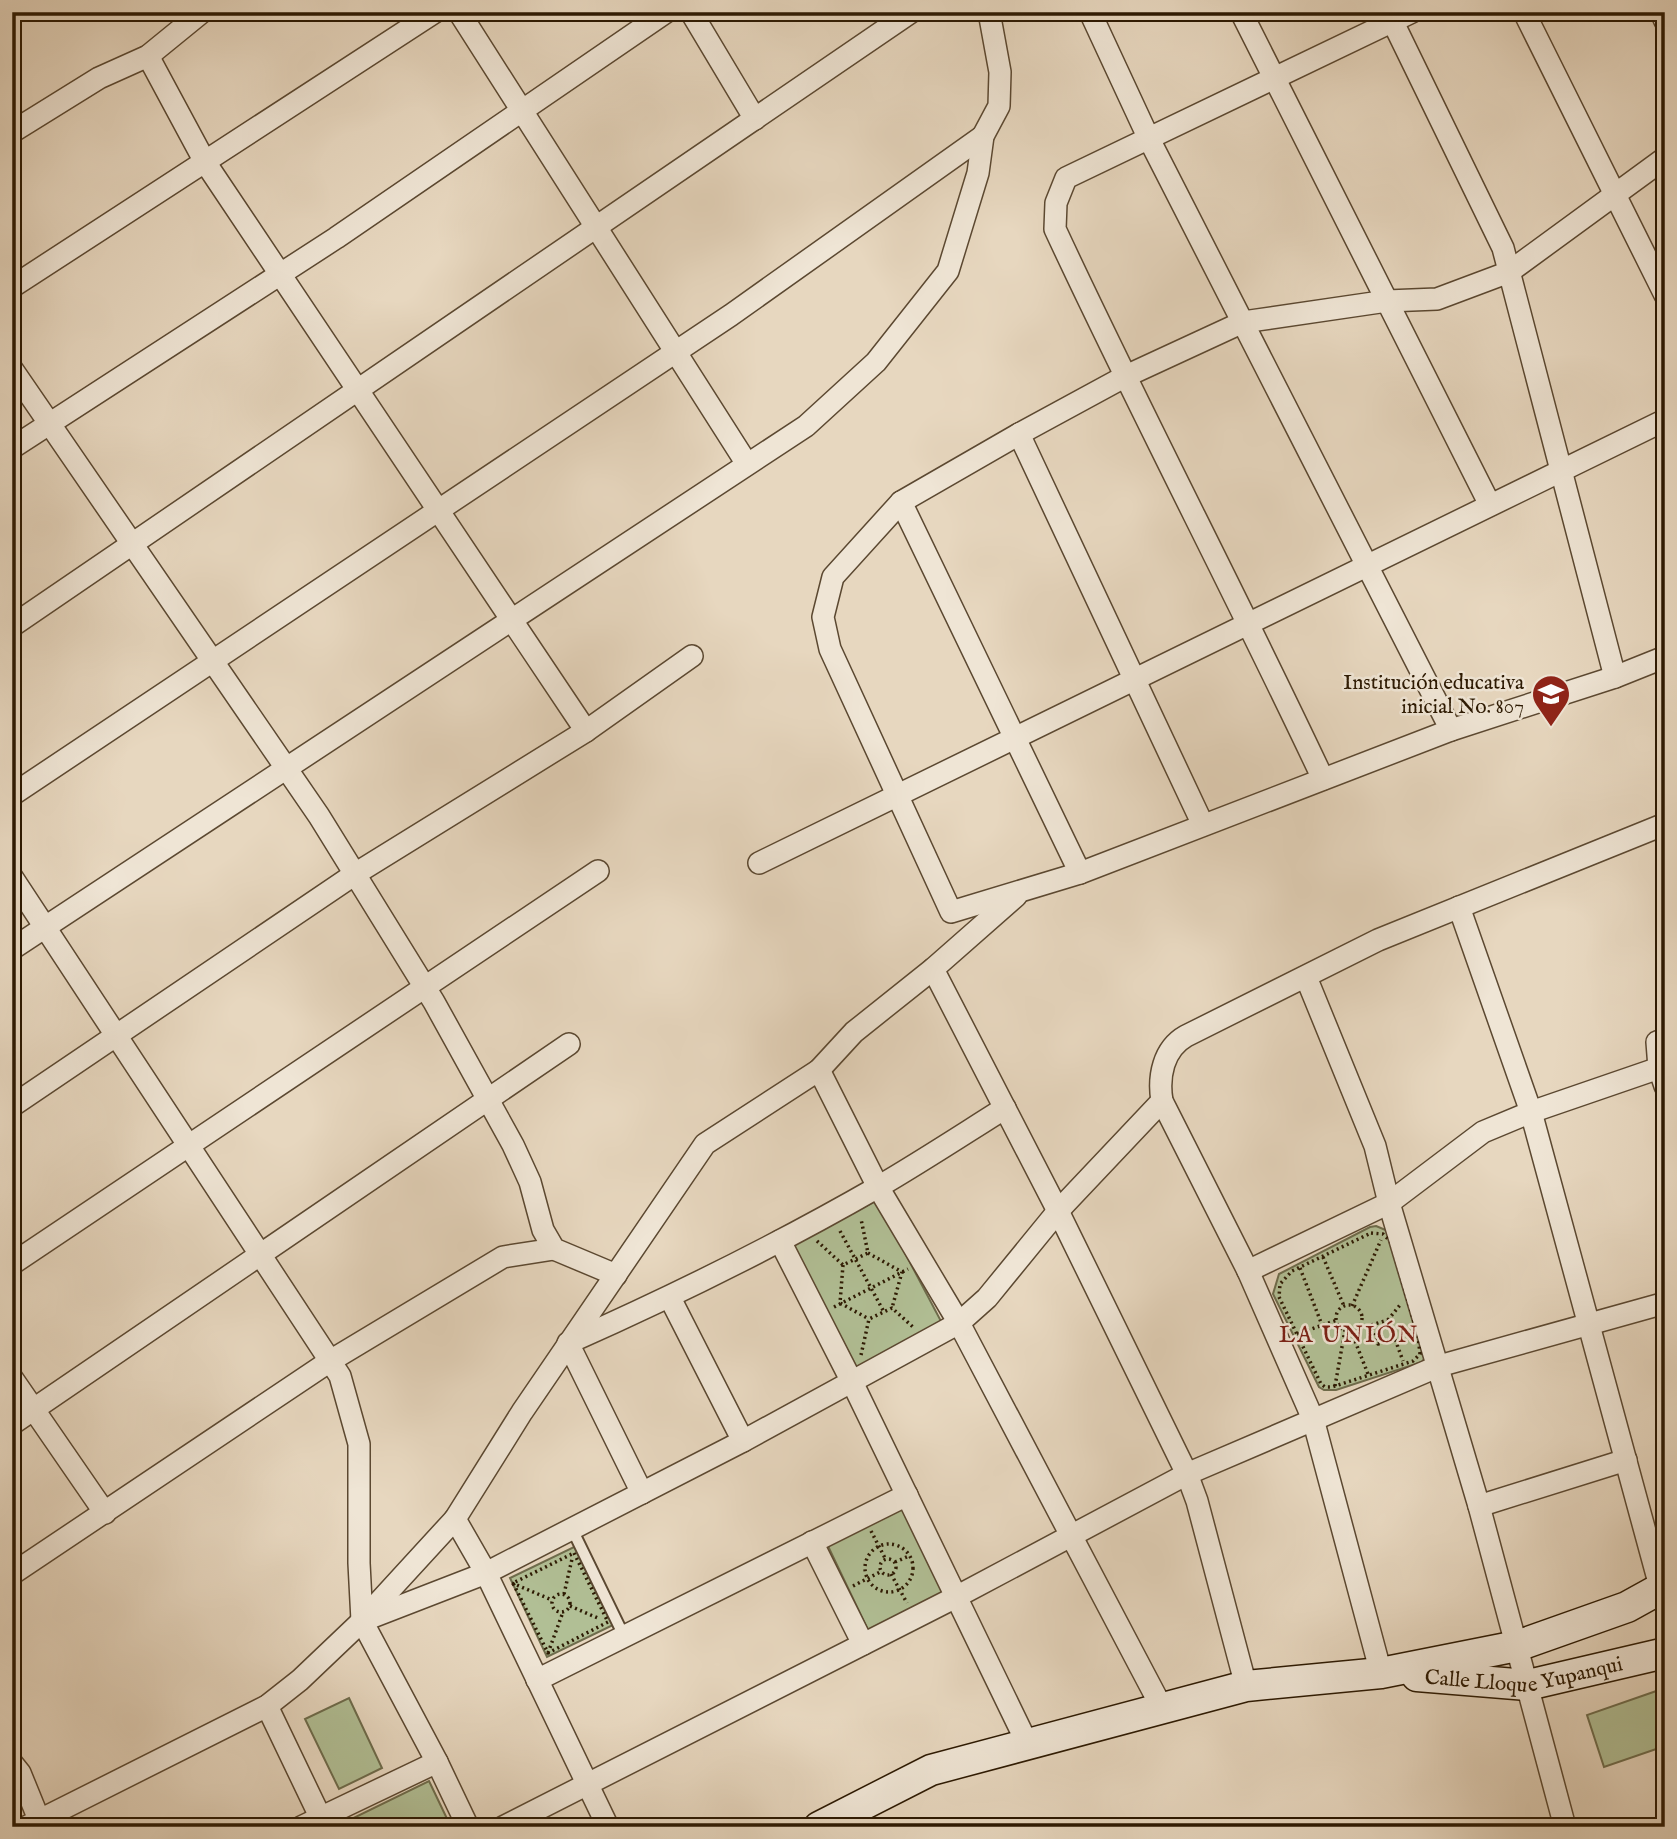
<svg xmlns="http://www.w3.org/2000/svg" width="1677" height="1839" font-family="'IM FELL English',serif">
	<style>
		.green { fill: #b1bf95; stroke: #6e6c4c; stroke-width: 2 }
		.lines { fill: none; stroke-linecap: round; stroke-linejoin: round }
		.lane-casing { stroke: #5b4831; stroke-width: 14 }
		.street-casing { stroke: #5b4831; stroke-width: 24 }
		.secondary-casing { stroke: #2c1902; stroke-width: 33 }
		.path { stroke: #2c1902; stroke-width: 3.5; stroke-dasharray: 2 3.5; stroke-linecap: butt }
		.lane { stroke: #efe5d5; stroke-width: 10 }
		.street { stroke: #efe5d5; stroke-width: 21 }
		.secondary { stroke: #efe5d5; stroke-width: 30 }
		.labels { text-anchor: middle; stroke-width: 5; stroke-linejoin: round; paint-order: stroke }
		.poi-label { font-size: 21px; fill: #2c1902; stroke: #efe5d5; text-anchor: end }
		.street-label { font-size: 21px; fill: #2c1902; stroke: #efe5d5 }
		.neighbourhood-label { font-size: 23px; letter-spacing: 2px; fill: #7a1f14; stroke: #efe5d5 }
	</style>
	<rect width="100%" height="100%" fill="#e7d7bf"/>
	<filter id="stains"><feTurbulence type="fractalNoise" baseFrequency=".00286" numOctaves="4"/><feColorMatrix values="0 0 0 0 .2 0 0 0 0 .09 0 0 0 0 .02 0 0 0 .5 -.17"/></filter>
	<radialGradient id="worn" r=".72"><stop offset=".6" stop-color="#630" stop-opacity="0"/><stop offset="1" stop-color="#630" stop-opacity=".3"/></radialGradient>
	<g class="green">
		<polygon points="877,1200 943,1325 858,1370 792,1245"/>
		<polygon points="1376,1226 1388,1231 1425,1357 1422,1362 1336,1390 1324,1390 1319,1387 1273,1294 1279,1274 1370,1227"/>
		<polygon points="903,1506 945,1592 868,1630 827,1544"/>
		<polygon points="576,1546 613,1625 547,1657 510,1578"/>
		<polygon points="1665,1688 1665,1746 1604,1767 1587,1715"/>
		<polygon points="349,1698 382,1768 339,1789 305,1719"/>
		<polygon points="429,1781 451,1827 338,1827 337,1826"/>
	</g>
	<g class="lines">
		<defs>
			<polyline id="lane" points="572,1529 624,1636"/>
			<g id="street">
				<polyline points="459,12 747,464"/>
				<polyline points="691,12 755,119"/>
				<polyline points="1090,12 1149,139 1451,730"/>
				<polyline points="1241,12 1490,505"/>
				<polyline points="1388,12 1503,248 1615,677"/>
				<polyline points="1524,12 1665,295"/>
				<polyline points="1661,12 1665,21"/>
				<polyline points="148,56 205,162 586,731"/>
				<polyline points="12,132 99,78 148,56 202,12"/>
				<polyline points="1665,158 1509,272 1437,299 1387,301 1243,322 1124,377 1019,434 901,502 833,577 823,617 830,649 951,912 1080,873 1451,730 1615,677 1665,657"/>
				<polyline points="12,287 435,12"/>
				<polyline points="12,369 319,816 434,1002 513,1145 530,1182 543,1230 554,1249 616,1275"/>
				<polyline points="1019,434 1203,825"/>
				<polyline points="12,448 336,238 666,12"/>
				<polyline points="901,502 1080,873"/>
				<polyline points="12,626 911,12"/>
				<path d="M1323,779C1236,594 1141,414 1055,229L1056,203L1066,178L1412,12"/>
				<polyline points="12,795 731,315 983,136"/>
				<polyline points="759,863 1665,420"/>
				<polyline points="12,877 340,1376 359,1444 359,1563 362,1621 437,1762 468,1827"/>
				<polyline points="1459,907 1531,1112 1661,1590"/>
				<polyline points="12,949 806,426 876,362 948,271 978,173 983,136 999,106 1000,72 989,12"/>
				<polyline points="933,969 1058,1211 1187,1474 1197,1501 1246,1686"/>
				<polyline points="1306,977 1375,1146 1389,1203 1479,1506 1565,1827"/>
				<polyline points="1665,1040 1657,1042 1659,1068 1665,1086"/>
				<polyline points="819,1070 878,1187 959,1323 1162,1708"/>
				<polyline points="12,1106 355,874 586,731 692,656"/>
				<polyline points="780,1241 852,1382 1027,1743"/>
				<polyline points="12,1264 598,871"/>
				<polyline points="1248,1271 1389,1203 1483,1132 1531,1112 1659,1068"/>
				<polyline points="670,1298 743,1441"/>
				<polyline points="12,1378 105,1513"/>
				<polyline points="12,1424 569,1044"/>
				<path d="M642,1493L568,1343C674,1296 777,1245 878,1187C921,1162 962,1135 1005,1108"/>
				<polyline points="1479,1506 1626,1460"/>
				<polyline points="455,1519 486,1573 608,1827"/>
				<polyline points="812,1542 863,1644"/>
				<polyline points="12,1574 330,1361 503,1257 554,1249"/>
				<polyline points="366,1616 455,1519 522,1412 705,1144 819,1070 854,1032 933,969 1016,896"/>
				<path d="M1381,1673L1313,1419L1248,1271L1162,1101C1158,1077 1163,1049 1186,1036L1378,940L1665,824"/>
				<polyline points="537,1680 907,1495"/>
				<polyline points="267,1706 325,1827"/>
				<polyline points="12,1763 20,1773 42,1827"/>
				<polyline points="26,1827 267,1706 300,1680 362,1621 486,1573 743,1441 959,1323 987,1298 1058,1211 1162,1101"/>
				<polyline points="301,1827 437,1762"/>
				<polyline points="503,1827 956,1597 1187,1474 1439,1366 1665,1303"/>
			</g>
			<g id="secondary">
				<path id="s1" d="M1417,1676L1528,1685L1665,1653"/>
				<polyline points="819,1827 931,1770 1246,1686 1381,1673 1517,1646 1627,1607 1665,1586"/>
			</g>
		</defs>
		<use href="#lane" class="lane-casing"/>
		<use href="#street" class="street-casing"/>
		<use href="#secondary" class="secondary-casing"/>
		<g class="path">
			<polyline points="840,1231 884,1312"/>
			<polygon points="1371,1233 1383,1234 1392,1243 1418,1336 1420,1354 1413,1361 1332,1387 1325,1387 1321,1384 1279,1297 1280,1284 1292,1271"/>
			<polyline points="817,1241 843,1265 868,1253 861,1219"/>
			<polyline points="868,1253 902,1272 892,1308"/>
			<polyline points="1323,1257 1344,1306"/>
			<polyline points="843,1265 840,1303 869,1319"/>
			<polyline points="1300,1268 1322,1325"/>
			<circle cx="1349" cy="1318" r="13"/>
			<polyline points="1352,1306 1381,1240"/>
			<polyline points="834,1307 908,1269"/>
			<polyline points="1388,1320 1400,1305"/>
			<polyline points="1351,1331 1368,1374"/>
			<polyline points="1297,1334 1337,1320"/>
			<polyline points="1395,1338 1378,1344 1371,1325 1388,1320 1403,1361"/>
			<polyline points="861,1355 869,1319 892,1308 913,1327"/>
			<polyline points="1335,1386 1345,1330"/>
			<polyline points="871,1531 886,1560"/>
			<circle cx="889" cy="1568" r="24"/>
			<polygon points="574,1553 608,1622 548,1653 513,1583"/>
			<circle cx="888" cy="1567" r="8"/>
			<polyline points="895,1562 909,1556"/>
			<polyline points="891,1574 907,1603"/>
			<polyline points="512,1583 552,1600"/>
			<polyline points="853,1586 882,1571"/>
			<circle cx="561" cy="1603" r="9"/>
			<polyline points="564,1594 572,1559"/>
			<polyline points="570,1606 600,1619"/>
			<polyline points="548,1653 563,1612"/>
		</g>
		<use href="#lane" class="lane"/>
		<use href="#street" class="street"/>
		<use href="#secondary" class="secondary"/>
	</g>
	<defs>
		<symbol id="school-pin" viewBox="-11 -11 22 30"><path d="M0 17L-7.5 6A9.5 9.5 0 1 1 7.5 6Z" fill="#8f2418" stroke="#efe5d5"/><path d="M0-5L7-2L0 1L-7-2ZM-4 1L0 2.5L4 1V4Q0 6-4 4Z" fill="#fff"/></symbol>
	</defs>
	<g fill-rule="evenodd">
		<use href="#school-pin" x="1529" y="672" width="44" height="60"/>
	</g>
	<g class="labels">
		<g class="poi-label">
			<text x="1524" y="689">Institución educativa<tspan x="1524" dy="24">inicial No. 807</tspan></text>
		</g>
		<g class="street-label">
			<text dy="7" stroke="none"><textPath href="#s1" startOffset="108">Calle Lloque Yupanqui</textPath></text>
		</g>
		<g class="neighbourhood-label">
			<text x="1349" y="1342">LA UNIÓN</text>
		</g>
	</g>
	<rect width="1677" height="1839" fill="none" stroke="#e7d7bf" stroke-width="42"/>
	<rect x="14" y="14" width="1649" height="1811" fill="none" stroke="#2c1902" stroke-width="3.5"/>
	<rect x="21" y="21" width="1635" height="1797" fill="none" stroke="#2c1902" stroke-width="2"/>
	<rect width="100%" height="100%" filter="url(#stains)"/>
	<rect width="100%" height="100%" fill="url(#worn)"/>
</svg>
